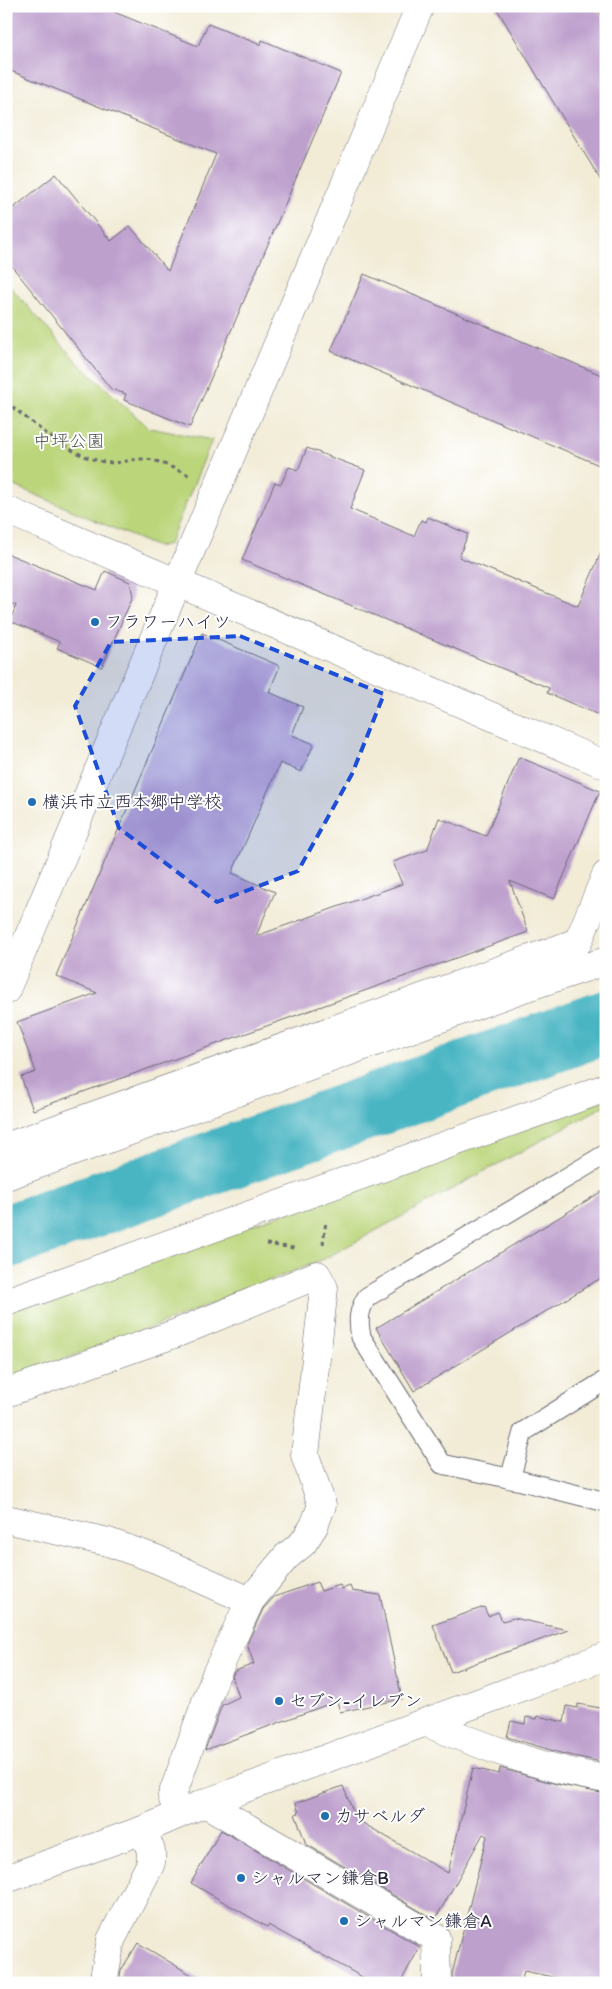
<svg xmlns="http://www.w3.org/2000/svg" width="612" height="1989" font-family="Itim,'Klee One',sans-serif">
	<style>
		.green { fill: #bbd57a; stroke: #6e7c5a }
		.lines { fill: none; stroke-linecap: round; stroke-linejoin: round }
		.river { stroke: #48b5c3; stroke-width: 64 }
		.building { fill: #bea0cd }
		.lane-casing { stroke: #6b6972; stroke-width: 21 }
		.street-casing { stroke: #6b6972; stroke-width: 29 }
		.secondary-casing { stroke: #6b6972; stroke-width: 29 }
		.path { stroke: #6b6972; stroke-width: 3; stroke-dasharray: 4 4; stroke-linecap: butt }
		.lane { stroke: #fff; stroke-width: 19 }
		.street { stroke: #fff; stroke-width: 28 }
		.secondary { stroke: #fff; stroke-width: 28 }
		.marked { fill: #1d4ed8; fill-opacity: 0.2; stroke: #1d4ed8; stroke-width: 4; stroke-dasharray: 10 6; stroke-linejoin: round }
		.poi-dot { fill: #1f6fb2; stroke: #fff; stroke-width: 2 }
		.labels { text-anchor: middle; stroke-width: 4; stroke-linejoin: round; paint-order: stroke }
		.park-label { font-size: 18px; fill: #50584e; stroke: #fff }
		.poi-label { font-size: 18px; fill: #22223b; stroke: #fff; text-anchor: start }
	</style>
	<rect width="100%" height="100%" fill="#fff"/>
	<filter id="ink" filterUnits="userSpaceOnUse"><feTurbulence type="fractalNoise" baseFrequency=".02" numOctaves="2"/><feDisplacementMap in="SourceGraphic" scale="10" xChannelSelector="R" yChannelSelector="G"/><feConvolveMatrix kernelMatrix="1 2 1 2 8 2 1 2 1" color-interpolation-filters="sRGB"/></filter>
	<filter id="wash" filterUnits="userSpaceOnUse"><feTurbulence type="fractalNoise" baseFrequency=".0096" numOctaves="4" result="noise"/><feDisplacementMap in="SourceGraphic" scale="20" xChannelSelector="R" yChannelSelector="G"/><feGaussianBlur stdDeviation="1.12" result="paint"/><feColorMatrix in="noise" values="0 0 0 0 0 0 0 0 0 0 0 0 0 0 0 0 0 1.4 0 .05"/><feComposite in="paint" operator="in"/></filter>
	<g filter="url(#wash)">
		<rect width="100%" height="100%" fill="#f2ecd7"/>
		<g class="green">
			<polygon points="6,282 77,362 149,428 212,440 169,544 157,547 6,482"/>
			<polygon points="606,1099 606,1105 324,1259 174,1319 7,1380 6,1312"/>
		</g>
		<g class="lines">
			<polyline class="river" points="6,1237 606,1022"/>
		</g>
		<g id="blocks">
			<g class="building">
				<polygon points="6,6 99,6 198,46 208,24 261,45 262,40 341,73 190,427 124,400 126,394 111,389 6,259 6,214 56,174 111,241 130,226 168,271 216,154 6,69"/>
				<polygon points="495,6 595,6 606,23 606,189"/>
				<polygon points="364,274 606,377 606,468 331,351"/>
				<polygon points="307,448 365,470 350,509 414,536 421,520 426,522 428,517 468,534 459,557 578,606 606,541 606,718 547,693 549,688 242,560 275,482 281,484 289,467 298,470"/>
				<polygon points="6,553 97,590 105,571 130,582 133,596 102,667 57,648 60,642 10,621 16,605 6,602"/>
				<polygon points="202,633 280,666 269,692 303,707 292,735 314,744 301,772 280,763 232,873 275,892 256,936 402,884 393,862 427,850 439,818 486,836 519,757 600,791 554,899 510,881 528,932 33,1110 21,1077 36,1072 17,1022 97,993 56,976"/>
				<polygon points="606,1189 606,1275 414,1391 376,1328"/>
				<polygon points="317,1582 321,1591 340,1585 342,1589 350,1586 352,1591 380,1595 402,1699 340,1712 337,1701 205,1750 222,1705 239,1697 232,1676 235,1671 254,1664 247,1644 263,1609 274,1597"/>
				<polygon points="484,1607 488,1616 498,1612 502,1621 514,1618 568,1630 451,1672 433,1625"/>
				<polygon points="578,1704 606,1709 606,1763 564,1754 507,1737 511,1721 525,1724 526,1717 537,1719 538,1716 564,1722 567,1706 577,1708"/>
				<polygon points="473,1768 499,1774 500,1768 556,1784 606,1794 606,1983 581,1983 524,1971 521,1983 453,1983 452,1974 487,1836 483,1834 435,1920 306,1844 295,1814 299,1813 296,1803 343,1786 356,1819 448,1873"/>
				<polygon points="221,1830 420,1947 400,1983 373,1983 268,1925 267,1927 191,1883"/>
				<polygon points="138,1943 205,1983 119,1983 121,1970"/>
			</g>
		</g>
	</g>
	<g filter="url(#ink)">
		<use href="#blocks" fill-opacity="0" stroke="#6b6972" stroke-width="1"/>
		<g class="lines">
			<defs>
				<g id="lane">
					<path d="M606,1154L367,1297C358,1311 358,1321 361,1337L442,1464L522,1481L606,1502"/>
					<polyline points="510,1479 523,1432 606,1380"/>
				</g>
				<g id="street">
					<polyline points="6,510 606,765"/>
					<polyline points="6,990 420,6"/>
					<polyline points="6,1147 578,942 606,875"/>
					<polyline points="6,1176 521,989 606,961"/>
					<polyline points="6,1302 606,1088"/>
					<polyline points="6,1393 177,1333 317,1275 324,1288 305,1455 322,1505 314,1526 303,1543 286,1557 250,1601 216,1674 172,1796 178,1814"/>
					<polyline points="6,1519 108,1542 156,1559 250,1601"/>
					<path d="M427,1723C484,1747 544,1769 606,1779"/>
					<polyline points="205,1803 436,1938 437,1983"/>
					<polyline points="103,1983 111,1940 151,1863 151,1851 143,1830"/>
				</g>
				<polyline id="secondary" points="6,1879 143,1830 205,1803 606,1656"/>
			</defs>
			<use href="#lane" class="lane-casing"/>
			<use href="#street" class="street-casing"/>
			<use href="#secondary" class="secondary-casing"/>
			<g class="path">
				<path d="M6,402C35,424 67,455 104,462C119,465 128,459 142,459C157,458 175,470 189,475"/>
				<polyline points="266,1244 294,1248"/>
				<polyline points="323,1244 326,1221"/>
			</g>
			<use href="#lane" class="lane"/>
			<use href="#street" class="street"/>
			<use href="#secondary" class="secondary"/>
		</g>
	</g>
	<path class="marked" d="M240,636L384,694L352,774L298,871L217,902L119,828L75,706L111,642Z"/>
	<g class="poi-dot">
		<circle cx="95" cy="622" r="5"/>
		<circle cx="32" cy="802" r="5"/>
		<circle cx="279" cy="1701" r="5"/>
		<circle cx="325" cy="1816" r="5"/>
		<circle cx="241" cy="1878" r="5"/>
		<circle cx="344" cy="1921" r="5"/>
	</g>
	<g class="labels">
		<g class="park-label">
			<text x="69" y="447">中坪公園</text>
		</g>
		<g class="poi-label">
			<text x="105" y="628">フラワーハイツ</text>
			<text x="42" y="808">横浜市立西本郷中学校</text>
			<text x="289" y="1707">セブン-イレブン</text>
			<text x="335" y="1822">カサベルダ</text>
			<text x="251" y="1884">シャルマン鎌倉B</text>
			<text x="354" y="1927">シャルマン鎌倉A</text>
		</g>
	</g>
	<rect width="612" height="1989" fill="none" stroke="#fff" stroke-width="25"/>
</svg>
